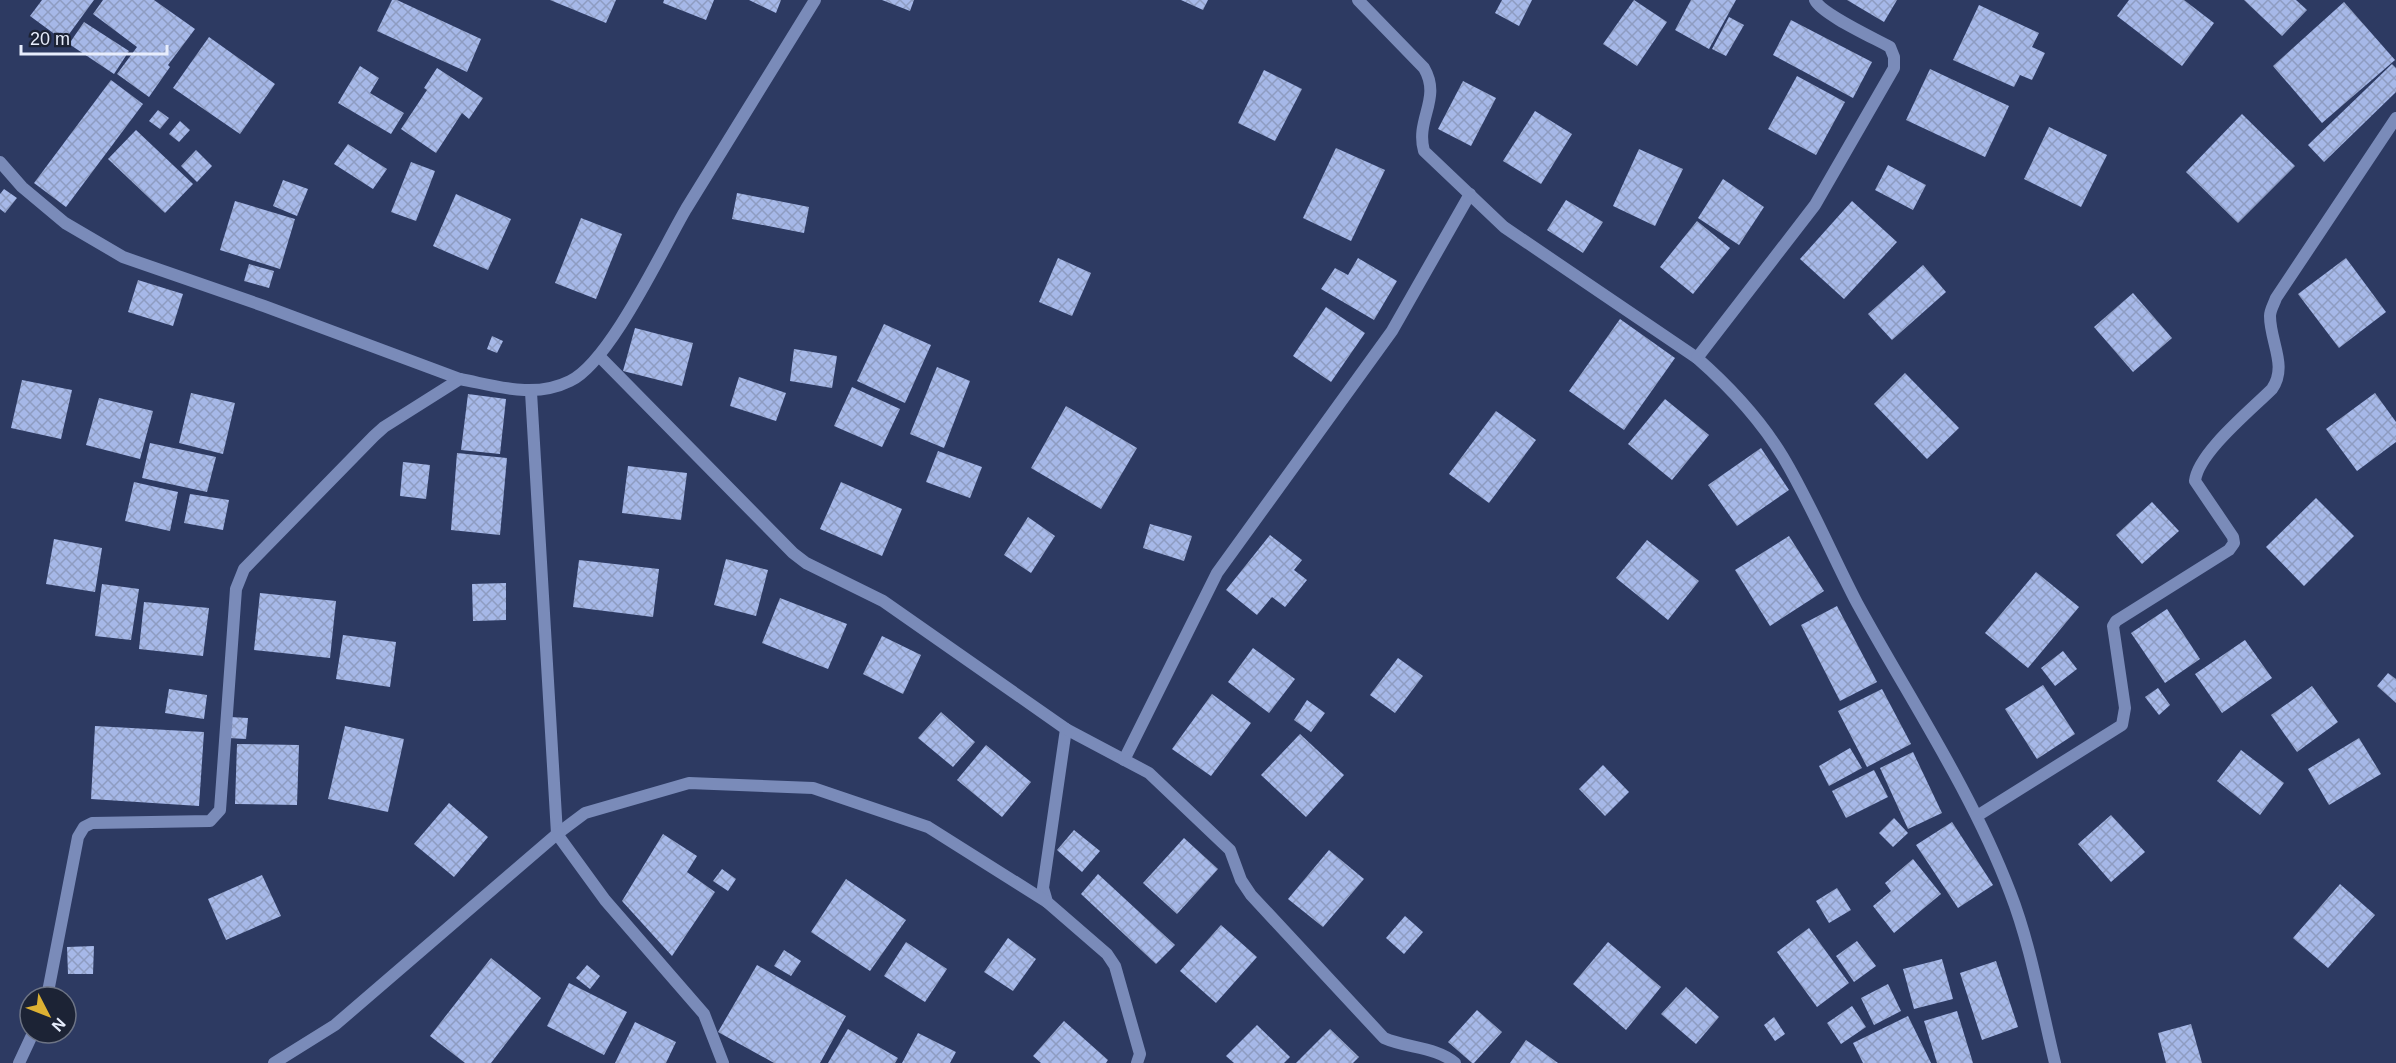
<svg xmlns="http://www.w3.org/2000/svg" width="2396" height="1063" font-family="Helvetica,sans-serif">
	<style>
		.building { fill: url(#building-cross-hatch) }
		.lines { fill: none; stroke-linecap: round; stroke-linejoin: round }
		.minor { stroke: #7a8bb9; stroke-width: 12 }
	</style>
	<defs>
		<pattern id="building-cross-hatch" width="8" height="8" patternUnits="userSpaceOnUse" patternTransform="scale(1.5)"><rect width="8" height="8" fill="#a6b8e8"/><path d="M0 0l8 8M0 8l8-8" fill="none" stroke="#8e9cc1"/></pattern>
	</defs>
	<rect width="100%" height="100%" fill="#2d3a62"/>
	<g class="building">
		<polygon points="42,0 94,0 64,41 30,16"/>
		<polygon points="103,0 154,0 195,29 168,65 170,67 149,97 117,74 137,47 93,14"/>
		<polygon points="392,0 397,0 481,39 467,72 377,31"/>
		<polygon points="550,0 616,0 606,23"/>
		<polygon points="664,0 714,0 706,20 663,3"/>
		<polygon points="749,0 781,0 776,13"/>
		<polygon points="882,0 914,0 910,11"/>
		<polygon points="1181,0 1208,0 1203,10"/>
		<polygon points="1502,0 1532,0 1519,26 1495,13"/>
		<polygon points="1634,0 1667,22 1637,66 1603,44"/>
		<polygon points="1691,0 1736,0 1709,49 1675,30"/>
		<polygon points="1847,0 1897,0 1884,22"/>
		<polygon points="2129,0 2184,0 2214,23 2182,66 2117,16"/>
		<polygon points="2244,0 2296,0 2307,10 2282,36"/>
		<polygon points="2344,2 2395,60 2322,123 2273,66"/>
		<polygon points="1979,5 2039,33 2032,47 2045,53 2032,80 2020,75 2014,87 1953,60"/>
		<polygon points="1729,17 1744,25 1726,56 1712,49"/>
		<polygon points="1791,20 1872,62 1853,98 1773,55"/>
		<polygon points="84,22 129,51 114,74 69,44"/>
		<polygon points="209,37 275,84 240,134 173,88"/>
		<polygon points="2392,64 2396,68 2396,92 2324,162 2308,145"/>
		<polygon points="360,66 379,78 370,93 404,113 391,134 338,103"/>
		<polygon points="437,68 483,98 469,119 462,113 436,153 401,129 427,90 424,88"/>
		<polygon points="1930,69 2009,106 1985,157 1906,120"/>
		<polygon points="1264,70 1302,89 1275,141 1238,123"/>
		<polygon points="1797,76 1845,102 1816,155 1768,129"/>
		<polygon points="111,80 143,104 66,207 34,183"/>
		<polygon points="1463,81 1496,98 1471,146 1438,129"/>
		<polygon points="158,110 169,118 160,129 149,121"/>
		<polygon points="1535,111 1572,134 1541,184 1503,161"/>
		<polygon points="2242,114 2295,166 2238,223 2186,172"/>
		<polygon points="180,121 190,130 179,142 169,134"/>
		<polygon points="2049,127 2107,155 2081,207 2024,179"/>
		<polygon points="136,130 193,184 165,213 108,159"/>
		<polygon points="348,144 387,169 373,189 334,164"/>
		<polygon points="1336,148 1385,170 1351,241 1303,218"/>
		<polygon points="1639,149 1683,169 1655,226 1613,206"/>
		<polygon points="196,150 212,166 197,182 181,166"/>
		<polygon points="411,162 435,171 416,221 391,212"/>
		<polygon points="1888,165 1926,185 1913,210 1875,190"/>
		<polygon points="1723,179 1764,207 1739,245 1698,218"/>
		<polygon points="283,180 308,189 297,216 273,206"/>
		<polygon points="4,189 17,198 5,213 0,209 0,194"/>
		<polygon points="737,193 809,207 804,233 732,219"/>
		<polygon points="456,194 511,219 488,270 433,246"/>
		<polygon points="1566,200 1603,222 1583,253 1547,230"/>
		<polygon points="235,201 295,219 280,269 220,250"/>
		<polygon points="1852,201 1897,242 1844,299 1800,259"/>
		<polygon points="581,218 622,234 596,299 555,283"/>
		<polygon points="1697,221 1730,248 1693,294 1660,267"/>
		<polygon points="1058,258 1091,273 1072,316 1039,302"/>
		<polygon points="1358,258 1397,281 1374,320 1321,289 1335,268 1348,275"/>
		<polygon points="2346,258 2386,312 2339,348 2298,294"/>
		<polygon points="249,264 274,271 269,288 244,281"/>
		<polygon points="1923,265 1946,292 1892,340 1868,314"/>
		<polygon points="138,280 183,294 173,326 128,312"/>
		<polygon points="2133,293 2172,338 2133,372 2094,327"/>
		<polygon points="1326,307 1365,333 1331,382 1293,356"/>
		<polygon points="1620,319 1675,358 1624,430 1569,391"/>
		<polygon points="884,324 931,345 905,403 857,381"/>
		<polygon points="635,328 693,343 682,386 623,371"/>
		<polygon points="492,336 503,341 497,353 487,349"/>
		<polygon points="794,349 837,356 832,388 790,381"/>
		<polygon points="937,367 970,381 944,448 910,434"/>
		<polygon points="1905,373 1959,428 1927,459 1874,404"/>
		<polygon points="739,377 786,393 776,421 730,406"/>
		<polygon points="22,380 72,390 61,439 11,428"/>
		<polygon points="852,387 900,409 882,447 834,426"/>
		<polygon points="191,393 235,403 223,454 179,443"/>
		<polygon points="2375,393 2396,422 2396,442 2357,471 2326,429"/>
		<polygon points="468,394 506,399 500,454 461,450"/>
		<polygon points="99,398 153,411 140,459 86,445"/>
		<polygon points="1665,399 1709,435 1672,480 1628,444"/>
		<polygon points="1066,406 1137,448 1101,509 1031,468"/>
		<polygon points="1496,411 1536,440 1489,503 1449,474"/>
		<polygon points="150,443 216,457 207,492 142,478"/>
		<polygon points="1761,448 1789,490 1737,526 1708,485"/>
		<polygon points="938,451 982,467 970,498 926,482"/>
		<polygon points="457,453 507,458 500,535 451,530"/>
		<polygon points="403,462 430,465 426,499 400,496"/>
		<polygon points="628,466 687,473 681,520 622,513"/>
		<polygon points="134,482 178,492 170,531 125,521"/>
		<polygon points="841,482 902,509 882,556 820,529"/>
		<polygon points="190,494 229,500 223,530 184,523"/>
		<polygon points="2316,498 2354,536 2304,586 2266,547"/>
		<polygon points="2152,502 2179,531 2142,564 2116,535"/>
		<polygon points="1028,517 1055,536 1031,573 1004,555"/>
		<polygon points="1150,524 1192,536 1184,561 1143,548"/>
		<polygon points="1270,535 1302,560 1294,570 1307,580 1285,607 1272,597 1257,615 1226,590"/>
		<polygon points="1789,536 1824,591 1770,626 1735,570"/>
		<polygon points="54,539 102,548 95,592 46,584"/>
		<polygon points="1647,540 1699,581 1668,620 1616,578"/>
		<polygon points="726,559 768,570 756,616 714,605"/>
		<polygon points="579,560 659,569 653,617 573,607"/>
		<polygon points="2036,572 2079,607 2028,668 1985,633"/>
		<polygon points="506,583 506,620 473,621 472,584"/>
		<polygon points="102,584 139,589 131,640 95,636"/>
		<polygon points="260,593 336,601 330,658 254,650"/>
		<polygon points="780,598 847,624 828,669 762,643"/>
		<polygon points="144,602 209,608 203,656 139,649"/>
		<polygon points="1837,606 1877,682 1840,701 1801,625"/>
		<polygon points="2167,609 2200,659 2165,683 2131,633"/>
		<polygon points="343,635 396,642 390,687 336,679"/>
		<polygon points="882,636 921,655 903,694 863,674"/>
		<polygon points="2245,640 2272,678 2222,713 2195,674"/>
		<polygon points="1253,648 1295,679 1269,713 1228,682"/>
		<polygon points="2063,651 2077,669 2055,686 2041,668"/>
		<polygon points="1398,658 1423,676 1395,713 1370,695"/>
		<polygon points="2388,673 2396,679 2396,703 2377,686"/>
		<polygon points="2043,685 2075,734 2037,759 2005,709"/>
		<polygon points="2312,686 2338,722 2297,752 2271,715"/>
		<polygon points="2158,688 2170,705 2159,715 2145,697"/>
		<polygon points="169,689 207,695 204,719 165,713"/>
		<polygon points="1882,689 1911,744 1867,767 1838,711"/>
		<polygon points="1212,694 1251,723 1211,776 1172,749"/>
		<polygon points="1307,700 1325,713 1311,732 1294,720"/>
		<polygon points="941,712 975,742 953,767 918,738"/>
		<polygon points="230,717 248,718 246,739 228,738"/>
		<polygon points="95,726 204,732 199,806 91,799"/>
		<polygon points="345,726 404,739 388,812 328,799"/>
		<polygon points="1300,734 1344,775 1306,817 1261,775"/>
		<polygon points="2359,738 2381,774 2329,805 2308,769"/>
		<polygon points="237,744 299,745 297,805 235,804"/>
		<polygon points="986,745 1031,782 1002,817 957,780"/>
		<polygon points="1850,748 1862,768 1829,786 1819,766"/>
		<polygon points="2241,750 2284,783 2260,815 2217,781"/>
		<polygon points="1913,752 1942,813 1908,829 1880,768"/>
		<polygon points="1603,765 1629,792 1605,816 1579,789"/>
		<polygon points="1874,770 1888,797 1846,818 1832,791"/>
		<polygon points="449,803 488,837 454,877 414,844"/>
		<polygon points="2111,815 2145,852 2111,882 2078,844"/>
		<polygon points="1894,818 1908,833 1893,847 1879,833"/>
		<polygon points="1952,822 1993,885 1958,908 1916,845"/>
		<polygon points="1074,830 1100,851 1082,872 1057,850"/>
		<polygon points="663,834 697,856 687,872 715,892 672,956 622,901"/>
		<polygon points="1184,838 1218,869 1177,914 1143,883"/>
		<polygon points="1329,850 1364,879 1323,927 1288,899"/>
		<polygon points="1913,859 1941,894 1894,933 1873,906 1891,891 1885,883"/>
		<polygon points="722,869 736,879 728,891 713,881"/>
		<polygon points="1098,874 1175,945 1156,964 1081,894"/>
		<polygon points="262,875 281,916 226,940 208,899"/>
		<polygon points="846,879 906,920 870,971 811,932"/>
		<polygon points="2340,884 2375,915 2328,968 2293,938"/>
		<polygon points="1837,888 1851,910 1829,923 1816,901"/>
		<polygon points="1405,916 1423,932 1404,954 1386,938"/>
		<polygon points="1221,925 1257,957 1216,1003 1180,971"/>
		<polygon points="1809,928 1849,983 1817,1007 1777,952"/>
		<polygon points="1008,938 1036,959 1013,991 984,972"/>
		<polygon points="1857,941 1876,966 1854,982 1836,956"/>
		<polygon points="906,942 947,969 925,1002 884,976"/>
		<polygon points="1608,942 1661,987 1626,1030 1573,984"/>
		<polygon points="94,946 93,974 68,974 67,947"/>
		<polygon points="784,950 801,961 791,976 774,966"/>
		<polygon points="491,958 541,998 491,1063 465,1063 430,1036"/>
		<polygon points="1942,959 1953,999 1914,1009 1903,969"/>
		<polygon points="1996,961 2018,1027 1982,1040 1960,973"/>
		<polygon points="587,965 600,976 590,989 576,978"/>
		<polygon points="757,965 846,1016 820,1063 774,1063 718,1032"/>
		<polygon points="569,983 627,1012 604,1055 547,1026"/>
		<polygon points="1888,984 1901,1011 1874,1025 1861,998"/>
		<polygon points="1686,987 1719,1017 1696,1044 1661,1014"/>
		<polygon points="1852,1006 1866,1027 1841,1044 1827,1023"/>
		<polygon points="1477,1010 1502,1032 1474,1063 1472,1063 1448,1042"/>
		<polygon points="1957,1011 1973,1063 1937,1063 1924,1021"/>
		<polygon points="1908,1016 1931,1063 1863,1063 1853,1043"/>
		<polygon points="1774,1017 1785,1034 1775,1041 1764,1025"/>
		<polygon points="1064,1021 1108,1060 1106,1063 1041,1063 1033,1056"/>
		<polygon points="635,1022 676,1042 666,1063 615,1063"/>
		<polygon points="2191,1024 2202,1063 2166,1063 2158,1033"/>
		<polygon points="1257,1025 1290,1057 1284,1063 1234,1063 1226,1056"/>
		<polygon points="848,1029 898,1058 895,1063 828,1063"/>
		<polygon points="1330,1029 1359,1057 1353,1063 1296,1063"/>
		<polygon points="918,1033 956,1052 950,1063 902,1063"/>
		<polygon points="1526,1040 1558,1063 1510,1063"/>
	</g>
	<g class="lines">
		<g class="minor">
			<path d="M1358,0L1424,68C1442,99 1415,119 1424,151L1504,227L1697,358"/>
			<path d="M1815,0C1821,14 1874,38 1890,47L1894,57V68L1815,205L1697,358C1730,387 1760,419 1783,457C1811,504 1832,555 1857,603C1909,698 1971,790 2010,892C2031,946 2041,1006 2055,1063"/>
			<polyline points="0,162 22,187 65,223 123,257 264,306 460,379"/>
			<polyline points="599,356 793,553 806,563 883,601 1066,729 1043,888 1047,902 1107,954 1115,966 1140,1054 1137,1063"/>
			<polyline points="531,392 557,834 605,900 704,1014 723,1063"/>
			<path d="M1066,729L1149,773L1230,850L1241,880L1251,895L1384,1038C1406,1048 1437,1047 1455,1063"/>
			<polyline points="1124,760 1217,573 1392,331 1470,194"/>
			<path d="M1977,816L2122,725L2125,708L2113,626L2116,621L2229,550L2234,543L2233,537L2195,481C2198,453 2251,410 2272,389C2288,366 2270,342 2270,316C2270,310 2274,304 2276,298L2396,118"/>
			<path d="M47,997L78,837L84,827L92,823L210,821L220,810L236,589L244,569L374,436L384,427L460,379C497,386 534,399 570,381C610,362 662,250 686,209C729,139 772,70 815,0"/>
			<polyline points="19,1063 33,1033"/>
			<polyline points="274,1063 335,1025 557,834 585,813 689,783 813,788 928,827 1047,902"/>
		</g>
	</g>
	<g transform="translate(48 1015) rotate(132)"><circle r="28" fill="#1c2335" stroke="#6d7485" stroke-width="1.5"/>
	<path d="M0-4.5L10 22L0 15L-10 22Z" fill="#ddb133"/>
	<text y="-9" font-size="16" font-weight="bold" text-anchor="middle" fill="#e7edfc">N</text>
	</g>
	<path d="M21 45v9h146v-9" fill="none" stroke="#e7edfc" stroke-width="3"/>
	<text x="30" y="45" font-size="18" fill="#e7edfc" stroke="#1c2335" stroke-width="4.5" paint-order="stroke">20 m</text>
</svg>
